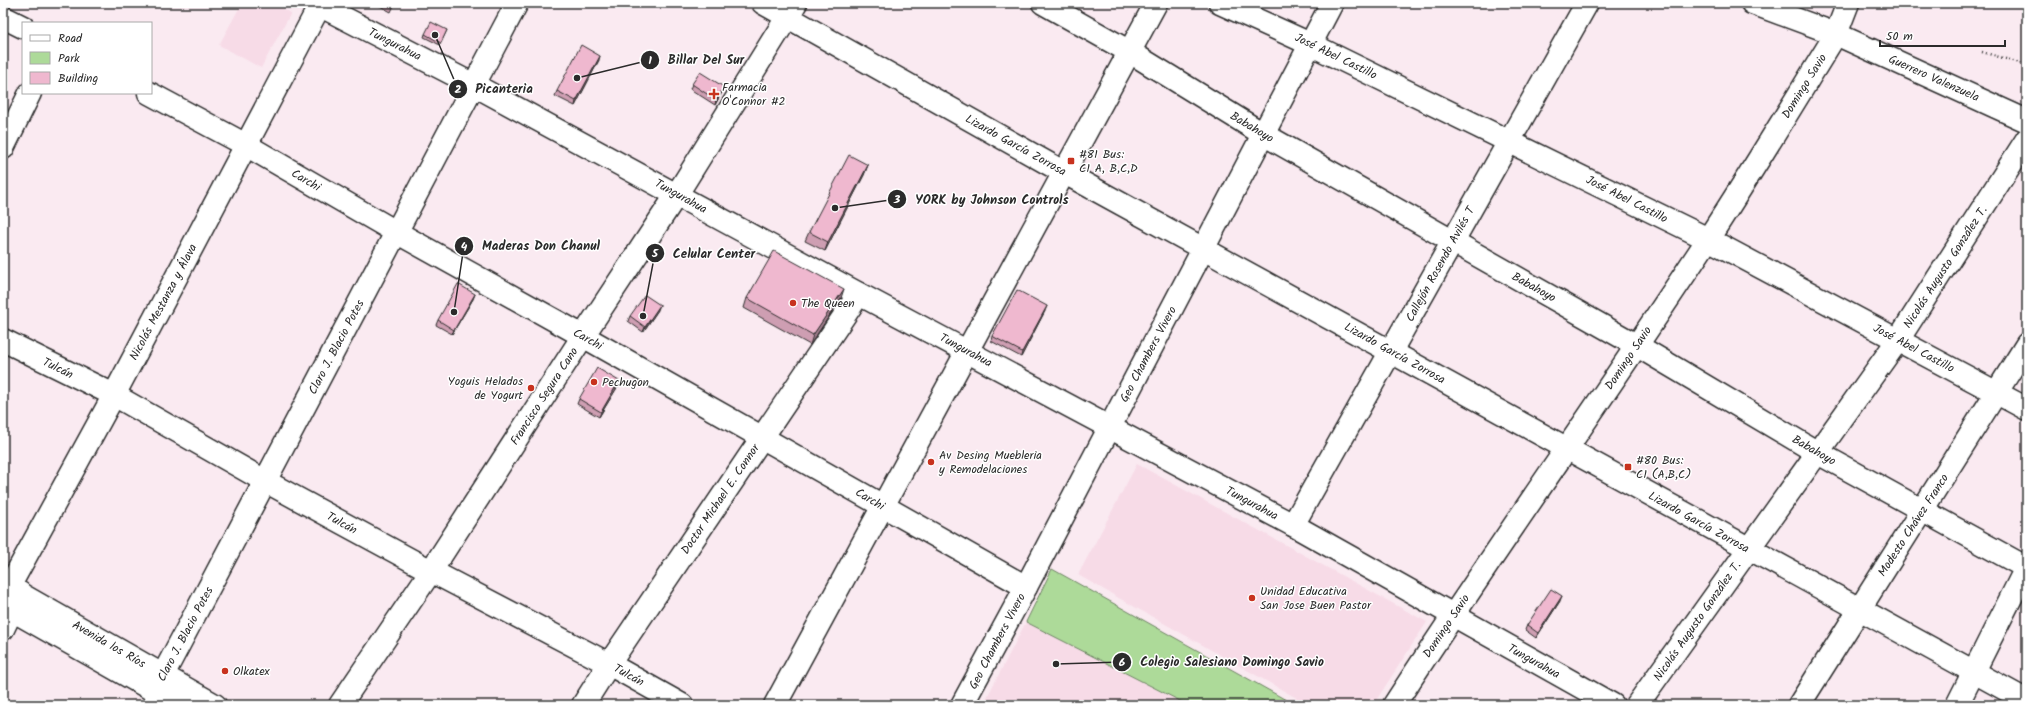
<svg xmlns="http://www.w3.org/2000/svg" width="2030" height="708" font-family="Kalam,sans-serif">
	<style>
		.built { fill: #f7dbe7 }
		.green { fill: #adda99; stroke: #6c8262 }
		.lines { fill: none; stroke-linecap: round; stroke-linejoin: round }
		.minor-casing { stroke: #2b2b2b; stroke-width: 25 }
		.major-casing { stroke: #2b2b2b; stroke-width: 25 }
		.path { stroke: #2b2b2b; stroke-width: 2.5; stroke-dasharray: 1 3; stroke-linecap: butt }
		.minor { stroke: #fff; stroke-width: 22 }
		.major { stroke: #fff; stroke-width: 22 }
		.wall { fill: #ce9eb2; stroke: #2b2b2b }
		.shaded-wall { fill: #a78191; stroke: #2b2b2b }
		.building { fill: #efb8cf; stroke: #2b2b2b }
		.poi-dot { fill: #c8321e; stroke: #fff; stroke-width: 1.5 }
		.labels { text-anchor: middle; stroke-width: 3; stroke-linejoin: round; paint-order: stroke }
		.street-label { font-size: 12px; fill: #2b2b2b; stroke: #fff }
		.poi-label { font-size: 12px; fill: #2b2b2b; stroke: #fff; text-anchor: start }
		.leader { fill: none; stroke: #2b2b2b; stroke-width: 1.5 }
		.callout-dot { fill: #2b2b2b; stroke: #fff; stroke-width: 1.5 }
		.mark-label { font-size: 12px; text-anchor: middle; font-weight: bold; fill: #fff }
		.callout-label { font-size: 13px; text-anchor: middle; font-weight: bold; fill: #2b2b2b; stroke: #fff; stroke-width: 3; stroke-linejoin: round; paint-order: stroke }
	</style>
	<rect width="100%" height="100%" fill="#faeaf1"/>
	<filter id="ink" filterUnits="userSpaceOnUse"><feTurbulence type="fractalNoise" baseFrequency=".025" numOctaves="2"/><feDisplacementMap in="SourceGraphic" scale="8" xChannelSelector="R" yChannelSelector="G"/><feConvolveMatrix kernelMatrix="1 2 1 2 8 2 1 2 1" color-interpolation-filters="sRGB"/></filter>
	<g filter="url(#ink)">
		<g class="built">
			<polygon points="242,3 273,3 291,13 261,68 219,45"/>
			<polygon points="1137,464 1427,622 1373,705 1309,705 1078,575"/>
			<polygon points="1026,622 1188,705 983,705"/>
		</g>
		<polygon class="green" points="1052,569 1295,705 1188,705 1026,622"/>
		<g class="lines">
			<defs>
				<g id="minor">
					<polyline points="763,3 1065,173 2027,701"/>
					<polyline points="1043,3 1130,52 1263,134 1636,345 1818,453 2027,568"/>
					<polyline points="1220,3 1310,44 1708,239 2027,409"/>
					<polyline points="1752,3 1836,34 2027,121"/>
					<polyline points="3,148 30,93"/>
					<polyline points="583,336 1026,587"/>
					<polyline points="3,340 114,395 265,481 431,571 609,664 682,705"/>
					<polyline points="1293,525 1587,3"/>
					<polyline points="3,598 114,395 320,5"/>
					<polyline points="3,629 20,593"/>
					<polyline points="154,692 517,3"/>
					<polyline points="340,705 431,571 583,336 677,194 796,3"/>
					<polyline points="583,705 609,664 859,294"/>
					<polyline points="775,705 1156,3"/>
					<polyline points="962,705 1026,587 1332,3"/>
					<path d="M1394,705C1496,548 1605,396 1708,239C1752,172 1794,102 1836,34L1848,3"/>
					<polyline points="1637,705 1898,340 2027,139"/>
					<polyline points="1799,705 2027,344"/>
					<polyline points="1957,705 2027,566"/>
				</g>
				<g id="major">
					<polyline points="315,3 474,85 859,294 1293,525 1613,705"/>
					<polyline points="3,17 23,27"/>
					<polyline points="149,93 246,145 396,232 583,336"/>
					<polyline points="3,584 215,705"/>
					<polyline points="3,605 179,705"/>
				</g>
			</defs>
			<use href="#minor" class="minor-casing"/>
			<use href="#major" class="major-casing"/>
			<polyline class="path" points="1982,52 2027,65"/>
			<use href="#minor" class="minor"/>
			<use href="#major" class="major"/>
		</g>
		<g class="wall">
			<polygon points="379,3 395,3 391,12 378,5"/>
			<polygon points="447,30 440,45 424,37 425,34"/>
			<polygon points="599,60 575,106 555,96 557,91"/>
			<polygon points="692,84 722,92 715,105 690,89"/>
			<polygon points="868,165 864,175 825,251 805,241 809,232"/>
			<polygon points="475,294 473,299 452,334 436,325 438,320"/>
			<polygon points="747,298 841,298 810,345 744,308"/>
			<polygon points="658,310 643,332 628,321 630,316"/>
			<polygon points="1045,311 1021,357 991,341 992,336"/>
			<polygon points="619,381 618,386 599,417 577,404 579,399"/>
			<polygon points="1560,601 1536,638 1525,630 1527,625"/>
		</g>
		<g class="shaded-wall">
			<polygon points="600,56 599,60 575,106 576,101"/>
			<polygon points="724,87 722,92 715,105 716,100"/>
			<polygon points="868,165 864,175 825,251 828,242"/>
			<polygon points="844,289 841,298 810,345 813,335"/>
			<polygon points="475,294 473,299 452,334 454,330"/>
			<polygon points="660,305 658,310 643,332 645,327"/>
			<polygon points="1047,306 1045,311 1021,357 1022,352"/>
			<polygon points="619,381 618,386 599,417 601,412"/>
			<polygon points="1562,596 1560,601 1536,638 1538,633"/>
		</g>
		<g class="building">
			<polygon points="385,3 394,3 392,7"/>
			<polygon points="431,22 447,30 441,43 425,34"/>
			<polygon points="581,45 600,56 576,101 557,91"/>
			<polygon points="700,72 724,87 716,100 692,84"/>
			<polygon points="849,155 868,165 828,242 809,232"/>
			<polygon points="774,251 844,289 813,335 747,298"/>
			<polygon points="458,284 475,294 454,330 438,320"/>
			<polygon points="1017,290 1047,306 1022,352 992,336"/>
			<polygon points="645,295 660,305 645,327 630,316"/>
			<polygon points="597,368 619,381 601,412 579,399"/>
			<polygon points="1551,589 1562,596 1538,633 1527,625"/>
		</g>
	</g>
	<g class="poi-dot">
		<path d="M712 88h4v4h4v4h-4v4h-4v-4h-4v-4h4z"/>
		<rect x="1067" y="157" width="8" height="8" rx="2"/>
		<circle cx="793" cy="303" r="4"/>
		<circle cx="594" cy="382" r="4"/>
		<circle cx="531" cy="388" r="4"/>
		<circle cx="931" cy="462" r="4"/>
		<rect x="1624" y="463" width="8" height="8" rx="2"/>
		<circle cx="1252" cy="598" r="4"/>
		<circle cx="225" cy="671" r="4"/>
	</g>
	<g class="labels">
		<g class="street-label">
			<text transform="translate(395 44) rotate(27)" y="4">Tungurahua</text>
			<text transform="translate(1336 56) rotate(26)" y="4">José Abel Castillo</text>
			<text transform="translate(1934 78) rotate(24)" y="4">Guerrero Valenzuela</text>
			<text transform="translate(1804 86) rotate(-58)" y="4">Domingo Savio</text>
			<text transform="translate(1252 127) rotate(31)" y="4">Babahoyo</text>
			<text transform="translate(1016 145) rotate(29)" y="4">Lizardo García Zorrosa</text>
			<text transform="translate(306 180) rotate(30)" y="4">Carchi</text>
			<text transform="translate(681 196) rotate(29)" y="4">Tungurahua</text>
			<text transform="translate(1627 199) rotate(27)" y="4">José Abel Castillo</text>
			<text transform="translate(1440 264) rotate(-61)" y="4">Callejón Rosendo Avilés T</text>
			<text transform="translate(1945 267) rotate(-57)" y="4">Nicolás Augusto González T.</text>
			<text transform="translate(1534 287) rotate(29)" y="4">Babahoyo</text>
			<text transform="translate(163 302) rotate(-62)" y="4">Nicolás Mestanza y Álava</text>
			<text transform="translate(588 339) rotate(29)" y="4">Carchi</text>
			<text transform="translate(336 347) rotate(-62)" y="4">Claro J. Blacio Potes</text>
			<text transform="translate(1914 348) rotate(28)" y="4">José Abel Castillo</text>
			<text transform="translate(966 350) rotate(28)" y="4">Tungurahua</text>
			<text transform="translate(1395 353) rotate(29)" y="4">Lizardo García Zorrosa</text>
			<text transform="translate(1148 354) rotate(-62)" y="4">Geo Chambers Vivero</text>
			<text transform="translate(1628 358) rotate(-56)" y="4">Domingo Savio</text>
			<text transform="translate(58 368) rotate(26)" y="4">Tulcán</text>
			<text transform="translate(544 396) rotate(-57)" y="4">Francisco Segura Cano</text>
			<text transform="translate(1814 450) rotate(30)" y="4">Babahoyo</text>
			<text transform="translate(720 499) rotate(-56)" y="4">Doctor Michael E. Connor</text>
			<text transform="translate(870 499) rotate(30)" y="4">Carchi</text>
			<text transform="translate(1252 503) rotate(28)" y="4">Tungurahua</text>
			<text transform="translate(1699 522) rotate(29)" y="4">Lizardo García Zorrosa</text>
			<text transform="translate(342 523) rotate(29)" y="4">Tulcán</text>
			<text transform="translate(1913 525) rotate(-57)" y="4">Modesto Chávez Franco</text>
			<text transform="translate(1697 621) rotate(-55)" y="4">Nicolás Augusto González T.</text>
			<text transform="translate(1446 626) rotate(-56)" y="4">Domingo Savio</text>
			<text transform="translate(185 634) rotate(-62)" y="4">Claro J. Blacio Potes</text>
			<text transform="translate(997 641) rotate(-62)" y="4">Geo Chambers Vivero</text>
			<text transform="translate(109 644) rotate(30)" y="4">Avenida los Ríos</text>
			<text transform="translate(1534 661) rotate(29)" y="4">Tungurahua</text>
			<text transform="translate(629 675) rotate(29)" y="4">Tulcán</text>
		</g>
		<g class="poi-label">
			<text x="722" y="91">Farmacia<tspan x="722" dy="14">O'Connor #2</tspan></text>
			<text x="1079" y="158">#81 Bus:<tspan x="1079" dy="14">C1 A, B,C,D</tspan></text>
			<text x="801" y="307">The Queen</text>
			<text x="523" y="385" text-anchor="end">Yoguis Helados<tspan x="523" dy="14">de Yogurt</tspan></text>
			<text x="602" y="386">Pechugon</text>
			<text x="939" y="459">Av Desing Muebleria<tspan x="939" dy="14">y Remodelaciones</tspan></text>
			<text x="1636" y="464">#80 Bus:<tspan x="1636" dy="14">C1 (A,B,C)</tspan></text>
			<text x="1260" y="595">Unidad Educativa<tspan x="1260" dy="14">San Jose Buen Pastor</tspan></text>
			<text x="233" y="675">Olkatex</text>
		</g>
	</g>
	<path class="leader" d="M577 78L650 60M435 35L458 89M835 208L897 199M454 312L464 246M643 316L655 253M1056 664L1122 662"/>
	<g class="callout-dot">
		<circle cx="577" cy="78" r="4"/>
		<circle cx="435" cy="35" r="4"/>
		<circle cx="835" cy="208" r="4"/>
		<circle cx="454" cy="312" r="4"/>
		<circle cx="643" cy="316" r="4"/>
		<circle cx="1056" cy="664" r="4"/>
		<circle cx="650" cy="60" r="10"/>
		<circle cx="458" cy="89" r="10"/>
		<circle cx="897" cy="199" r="10"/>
		<circle cx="464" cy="246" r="10"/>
		<circle cx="655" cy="253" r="10"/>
		<circle cx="1122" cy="662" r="10"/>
	</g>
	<g class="mark-label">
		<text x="650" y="64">1</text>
		<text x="458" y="93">2</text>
		<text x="897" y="203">3</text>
		<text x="464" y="250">4</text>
		<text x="655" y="257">5</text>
		<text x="1122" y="666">6</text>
	</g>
	<g class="callout-label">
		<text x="706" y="64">Billar Del Sur</text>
		<text x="504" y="93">Picanteria</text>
		<text x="992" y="204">YORK by Johnson Controls</text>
		<text x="541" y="250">Maderas Don Chanul</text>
		<text x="714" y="258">Celular Center</text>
		<text x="1232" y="666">Colegio Salesiano Domingo Savio</text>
	</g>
	<rect width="2030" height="708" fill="none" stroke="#fff" stroke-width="16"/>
	<rect x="8" y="8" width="2014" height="692" fill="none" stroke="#2b2b2b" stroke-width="1.5" filter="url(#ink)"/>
	<rect x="22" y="22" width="130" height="72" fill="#ffffff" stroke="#aaaaaa"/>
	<rect x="30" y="35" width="20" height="6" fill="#ffffff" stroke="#aaaaaa"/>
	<text x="58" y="42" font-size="12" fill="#2b2b2b">Road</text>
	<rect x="30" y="52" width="20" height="12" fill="#adda99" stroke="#aaaaaa"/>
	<text x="58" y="62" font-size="12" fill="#2b2b2b">Park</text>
	<rect x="30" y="72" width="20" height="12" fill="#efb8cf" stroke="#aaaaaa"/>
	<text x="58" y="82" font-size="12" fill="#2b2b2b">Building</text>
	<path d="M1880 40v6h125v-6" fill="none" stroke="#2b2b2b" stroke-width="2"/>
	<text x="1886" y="40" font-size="12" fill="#2b2b2b" stroke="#ffffff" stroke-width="3" paint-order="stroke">50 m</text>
</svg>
